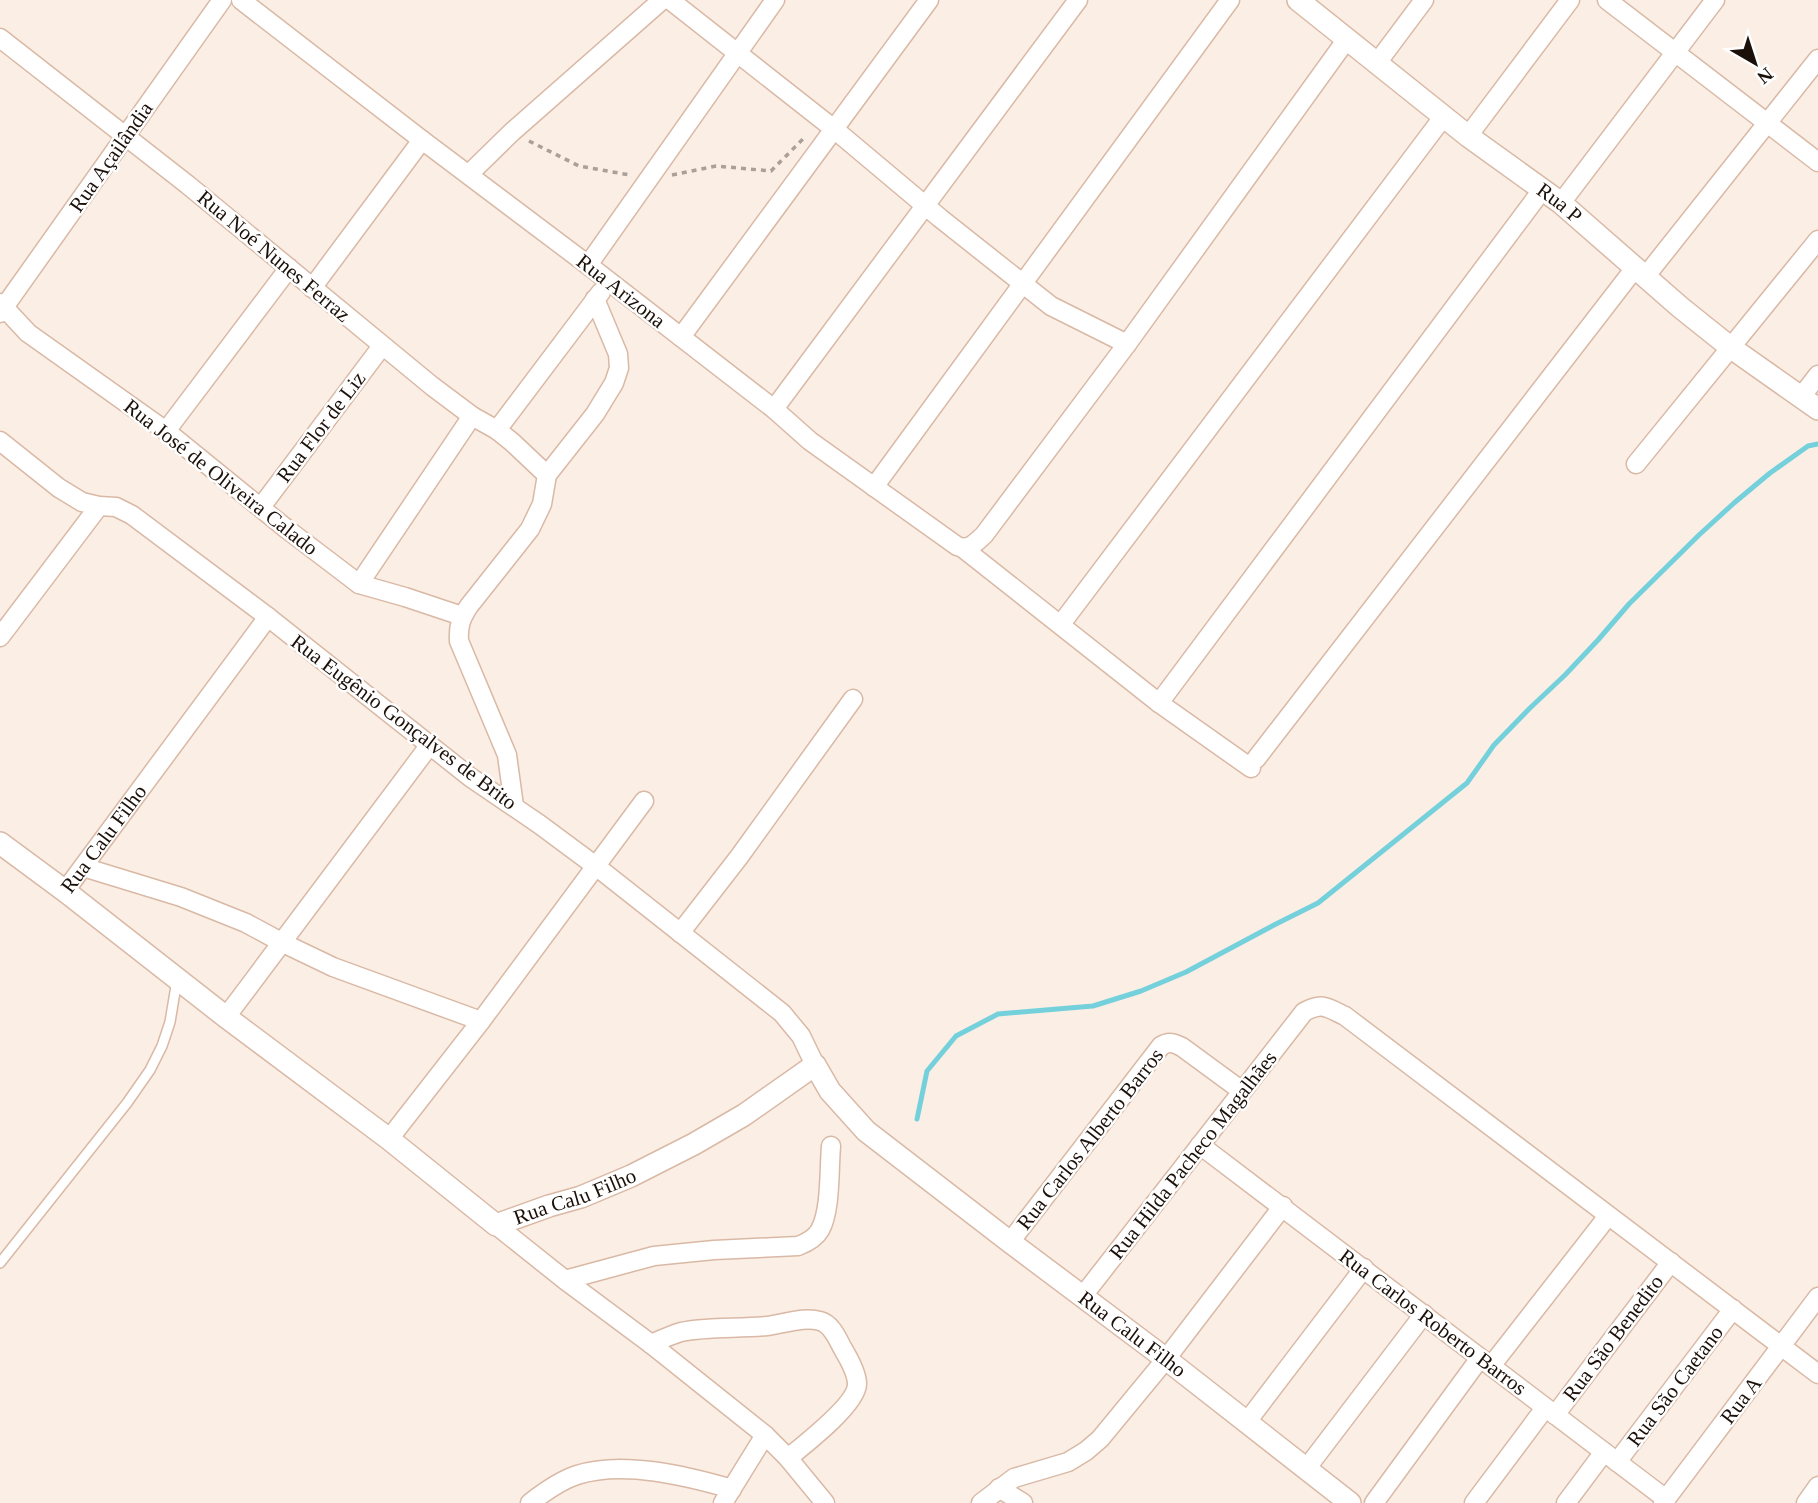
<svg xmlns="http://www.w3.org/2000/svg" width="1818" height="1503" font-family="'Times New Roman',serif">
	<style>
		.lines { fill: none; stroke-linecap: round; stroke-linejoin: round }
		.stream { stroke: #74d1dc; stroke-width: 5 }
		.service-casing { stroke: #d9b9a5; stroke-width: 12 }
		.minor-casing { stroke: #d9b9a5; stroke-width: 21 }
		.tertiary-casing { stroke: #d9b9a5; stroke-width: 24 }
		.path { stroke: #ab9f97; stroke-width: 3.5; stroke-dasharray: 5 5; stroke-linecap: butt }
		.service { stroke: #fff; stroke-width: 9 }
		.minor { stroke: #fff; stroke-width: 18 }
		.tertiary { stroke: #fff; stroke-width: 21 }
		.labels { text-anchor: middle; stroke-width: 5; stroke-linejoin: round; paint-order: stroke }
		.street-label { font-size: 21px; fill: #1b1009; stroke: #fefefe }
	</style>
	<rect width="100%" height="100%" fill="#fbeee5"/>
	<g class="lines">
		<polyline class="stream" points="917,1119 927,1071 956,1036 998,1014 1093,1006 1141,991 1186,972 1276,924 1318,903 1467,783 1494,745 1530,708 1565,675 1598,640 1629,604 1699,535 1734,503 1770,473 1808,446 1818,444"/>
		<defs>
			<polyline id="service" points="0,1263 127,1103 150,1070 162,1046 170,1022 177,980"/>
			<g id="minor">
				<path d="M241,0L422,140L588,265L774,409L810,441L957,546C969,551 975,543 984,535L1127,344L1347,39"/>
				<polyline points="670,0 834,129 940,218 1051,306 1127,344"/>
				<polyline points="1607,0 1818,162"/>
				<polyline points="0,38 188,185 432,386 472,416 497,430 512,442 547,475"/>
				<polyline points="1377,63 1424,0"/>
				<polyline points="1468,136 1570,0"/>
				<polyline points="469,174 512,132 662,0"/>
				<polyline points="1561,203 1715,0"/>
				<polyline points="588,265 775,0"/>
				<polyline points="1645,277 1818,59"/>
				<polyline points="312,288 422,140"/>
				<polyline points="0,303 28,333 166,431 288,530 359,584 405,597 462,616"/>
				<polyline points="0,313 222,0"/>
				<polyline points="681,337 929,0"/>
				<polyline points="1801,397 1818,375"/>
				<polyline points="774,409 1078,0"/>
				<polyline points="497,430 601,292"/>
				<polyline points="166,431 289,268"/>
				<polyline points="0,441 59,488 82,502 99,506 116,507 132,515 268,617 470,777 539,824 597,867 782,1013 801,1036 815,1065"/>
				<polyline points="1636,464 1818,240"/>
				<polyline points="874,487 1230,0"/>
				<polyline points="261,507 382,346"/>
				<polyline points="964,549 1159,703 1251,768"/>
				<polyline points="359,584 472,416"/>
				<polyline points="1061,624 1444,116"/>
				<polyline points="0,637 99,506"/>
				<polyline points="1159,703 1542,190"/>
				<polyline points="1256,759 1635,268"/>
				<path d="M514,806L507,755L459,641C458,626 461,618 469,606L530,529L542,504L547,475L595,414L614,383L619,368L618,354L595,299"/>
				<polyline points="83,867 181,897 246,923 283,943 333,967 481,1021"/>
				<path id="s1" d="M65,891L268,617"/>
				<polyline points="680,933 739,857 853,699"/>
				<polyline points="226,1017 429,746"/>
				<polyline points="389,1139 481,1021 644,801"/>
				<polyline points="1200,1145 1666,1499"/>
				<polyline points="496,1225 565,1280 651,1344 765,1435 788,1458 825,1503"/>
				<path d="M1010,1242L1161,1046C1169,1041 1174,1043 1182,1047L1242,1091"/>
				<path d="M565,1280L654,1256L714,1250L798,1246C806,1243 815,1239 820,1230C831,1211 829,1168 831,1146"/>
				<path d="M1082,1297L1304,1012C1322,1002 1326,1007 1345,1016L1818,1374"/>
				<path d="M651,1344C660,1340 671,1335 681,1332C709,1326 738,1329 767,1326C784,1324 804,1316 820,1321C832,1324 838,1340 843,1349C849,1359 857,1373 857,1384C857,1404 804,1445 788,1458"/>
				<polyline points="1491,1366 1608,1216"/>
				<polyline points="1555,1415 1671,1262"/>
				<polyline points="1246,1423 1364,1268"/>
				<polyline points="1617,1462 1733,1309"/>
				<polyline points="1306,1469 1424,1314"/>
				<polyline points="999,1488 1023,1503"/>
				<path d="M530,1503C544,1492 559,1481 577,1475C623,1460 687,1476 732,1489"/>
				<polyline points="723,1503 765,1435"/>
				<polyline points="981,1503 1014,1478 1068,1462 1086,1451 1100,1439 1166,1359 1283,1206"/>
				<polyline points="1374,1503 1480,1358"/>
				<polyline points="1474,1503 1545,1408"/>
				<polyline points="1566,1503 1604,1452"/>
				<polyline points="1663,1503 1818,1297"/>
				<polyline points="1806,1503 1818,1486"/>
			</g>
			<g id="tertiary">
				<path id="s2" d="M1298,0L1468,136L1561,203L1680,307L1730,347L1818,409"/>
				<path id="s3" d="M0,843L65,891L226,1017L389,1139L496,1225L549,1206L581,1197L631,1176L694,1144L744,1115L815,1065L830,1091L866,1131L1010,1242L1166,1359L1350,1503"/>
			</g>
		</defs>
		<use href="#service" class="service-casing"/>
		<use href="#minor" class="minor-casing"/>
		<use href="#tertiary" class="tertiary-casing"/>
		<g class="path">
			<polyline points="529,141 579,166 630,175"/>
			<polyline points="672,175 716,166 771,171 806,136"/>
		</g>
		<use href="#service" class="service"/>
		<use href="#minor" class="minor"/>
		<use href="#tertiary" class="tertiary"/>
	</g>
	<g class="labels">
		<g class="street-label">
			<text transform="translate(111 157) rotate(-55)" y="7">Rua Açailândia</text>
			<text dy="7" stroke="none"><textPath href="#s2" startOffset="331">Rua P</textPath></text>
			<text transform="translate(274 256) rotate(40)" y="7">Rua Noé Nunes Ferraz</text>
			<text transform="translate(621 291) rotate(38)" y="7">Rua Arizona</text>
			<text transform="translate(321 427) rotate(-53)" y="7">Rua Flor de Liz</text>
			<text transform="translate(221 477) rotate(38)" y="7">Rua José de Oliveira Calado</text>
			<text transform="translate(404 722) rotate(37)" y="7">Rua Eugênio Gonçalves de Brito</text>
			<text dy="7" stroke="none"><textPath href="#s1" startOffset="65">Rua Calu Filho</textPath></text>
			<text transform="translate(1090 1139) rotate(-52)" y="7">Rua Carlos Alberto Barros</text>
			<text transform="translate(1193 1155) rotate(-52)" y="7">Rua Hilda Pacheco Magalhães</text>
			<text dy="7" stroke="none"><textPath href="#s3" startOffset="710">Rua Calu Filho</textPath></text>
			<text transform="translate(1433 1322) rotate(37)" y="7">Rua Carlos Roberto Barros</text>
			<text dy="7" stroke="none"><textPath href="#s3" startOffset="1404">Rua Calu Filho</textPath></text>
			<text transform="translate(1613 1338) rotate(-53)" y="7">Rua São Benedito</text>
			<text transform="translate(1675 1386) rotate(-53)" y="7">Rua São Caetano</text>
			<text transform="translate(1741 1400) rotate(-53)" y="7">Rua A</text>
		</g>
	</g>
	<g transform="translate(1755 63) rotate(141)" stroke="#fefefe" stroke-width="5" paint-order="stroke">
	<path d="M0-5L12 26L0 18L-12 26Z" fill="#1b1009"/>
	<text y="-10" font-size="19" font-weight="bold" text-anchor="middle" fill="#1b1009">N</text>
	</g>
</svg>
